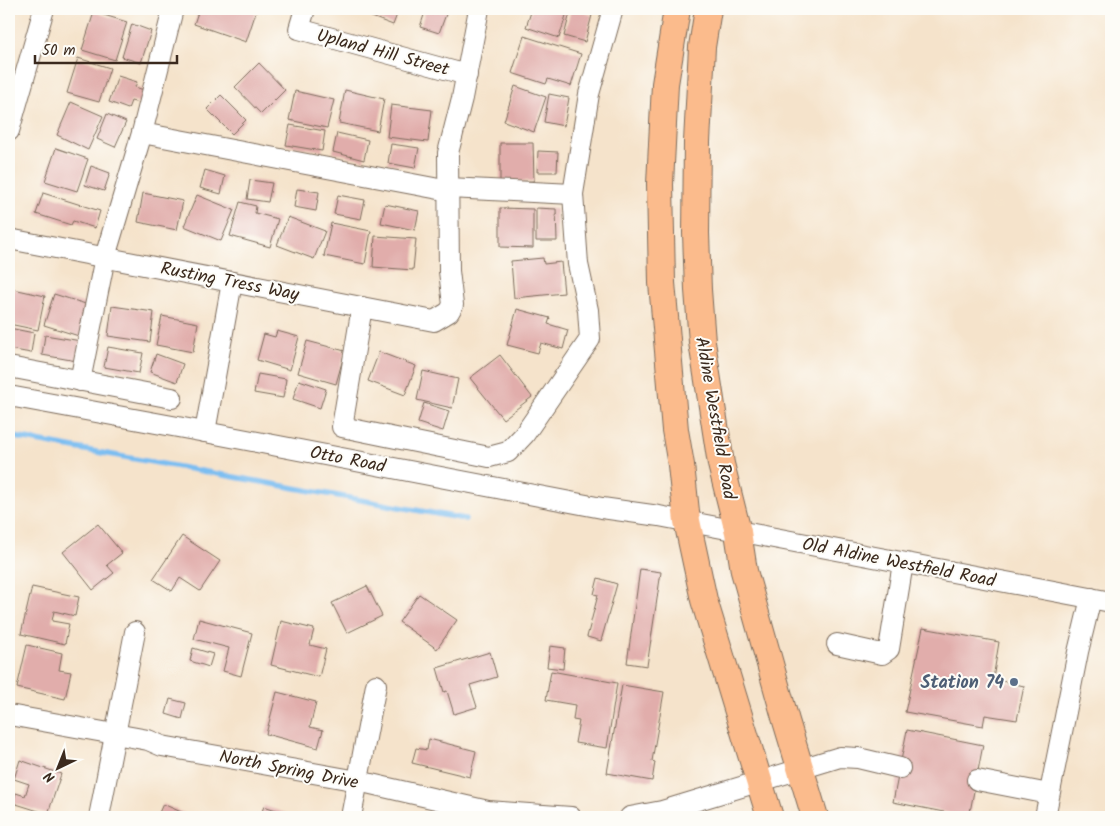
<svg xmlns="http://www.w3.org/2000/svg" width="1120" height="826" font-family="Kalam,sans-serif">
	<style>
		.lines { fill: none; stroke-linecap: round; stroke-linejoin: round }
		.stream { stroke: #7bbef1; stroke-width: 5.5 }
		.building { fill: #e1adab }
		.minor-casing { stroke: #7c6b5b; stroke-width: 22 }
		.major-casing { stroke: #7c6b5b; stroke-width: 28 }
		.minor { stroke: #fff; stroke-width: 20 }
		.major { stroke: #fbbb8c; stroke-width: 26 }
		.service-dot { fill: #5c6f8a; stroke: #fdfcf7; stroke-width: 2 }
		.labels { text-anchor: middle; stroke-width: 4; stroke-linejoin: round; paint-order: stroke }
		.street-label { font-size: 18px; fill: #3b2a1e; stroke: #fdfcf7 }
		.service-label { font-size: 18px; font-weight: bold; fill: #4e5e75; stroke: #fdfcf7; text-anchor: end }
	</style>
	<rect width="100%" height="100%" fill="#fdfcf7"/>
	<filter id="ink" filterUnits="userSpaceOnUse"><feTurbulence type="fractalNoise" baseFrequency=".02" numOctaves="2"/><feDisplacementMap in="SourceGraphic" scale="10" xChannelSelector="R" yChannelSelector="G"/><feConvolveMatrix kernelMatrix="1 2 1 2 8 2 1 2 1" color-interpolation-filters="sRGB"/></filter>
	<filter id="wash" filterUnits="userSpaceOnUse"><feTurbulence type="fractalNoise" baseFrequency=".0096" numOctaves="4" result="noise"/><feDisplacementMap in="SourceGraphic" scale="20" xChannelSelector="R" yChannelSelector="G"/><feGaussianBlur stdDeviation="1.12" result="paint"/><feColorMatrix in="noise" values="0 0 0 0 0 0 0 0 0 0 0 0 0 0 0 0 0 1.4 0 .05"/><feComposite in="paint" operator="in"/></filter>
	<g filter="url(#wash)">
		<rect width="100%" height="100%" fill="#f5e3cb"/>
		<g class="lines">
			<polyline class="stream" points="9,436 465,519"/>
		</g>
		<g id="blocks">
			<g class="building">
				<polygon points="199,9 257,9 246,42 194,24"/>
				<polygon points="357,9 399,9 393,25 356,11"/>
				<polygon points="426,9 448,9 439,33 420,27"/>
				<polygon points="532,9 568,9 559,38 526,27"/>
				<polygon points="571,9 592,15 585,42 564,36"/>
				<polygon points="94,12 127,22 115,60 82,50"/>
				<polygon points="132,24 151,31 141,63 122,57"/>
				<polygon points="524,36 581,54 571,86 548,79 546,84 512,73"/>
				<polygon points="78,58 110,68 99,102 67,93"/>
				<polygon points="259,63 285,90 261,114 235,87"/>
				<polygon points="118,76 137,82 135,87 147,91 143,104 131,101 128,109 109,102"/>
				<polygon points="515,86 546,97 534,132 504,121"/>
				<polygon points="345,90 384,99 378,131 339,123"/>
				<polygon points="295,91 334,100 327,128 289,120"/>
				<polygon points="549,94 569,98 564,126 544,122"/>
				<polygon points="221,95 246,120 232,134 207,109"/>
				<polygon points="71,102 103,116 88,150 57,135"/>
				<polygon points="391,105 432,110 428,142 387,137"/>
				<polygon points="107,114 126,122 115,147 97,139"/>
				<polygon points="290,125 325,131 322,151 286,145"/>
				<polygon points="337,133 368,140 364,160 333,152"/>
				<polygon points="500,143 533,143 534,181 500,182"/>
				<polygon points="391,144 419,148 415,168 388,163"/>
				<polygon points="56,148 88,159 77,191 45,181"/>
				<polygon points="538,151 558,152 557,172 537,172"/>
				<polygon points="91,166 110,173 104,191 85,185"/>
				<polygon points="205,170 225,176 221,194 200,188"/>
				<polygon points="250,180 272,183 268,202 247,199"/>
				<polygon points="297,189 319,192 316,211 294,207"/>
				<polygon points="43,193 100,211 95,228 73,221 71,225 36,214"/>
				<polygon points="143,193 183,201 177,230 138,222"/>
				<polygon points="197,195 234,210 221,241 184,226"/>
				<polygon points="338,195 365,200 361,219 334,214"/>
				<polygon points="240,202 256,206 255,213 278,219 270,247 230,236"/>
				<polygon points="385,204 419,211 415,230 381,223"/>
				<polygon points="500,208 533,209 533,248 500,247"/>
				<polygon points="536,208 556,209 557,241 536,241"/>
				<polygon points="288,217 325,231 314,259 277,245"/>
				<polygon points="331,223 371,231 365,264 324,256"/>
				<polygon points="375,236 416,239 413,270 373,267"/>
				<polygon points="543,258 544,264 561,262 564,293 514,298 511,261"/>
				<polygon points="9,288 45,296 38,330 9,324"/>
				<polygon points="54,294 92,306 82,337 44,325"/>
				<polygon points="112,306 154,312 150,342 108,336"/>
				<polygon points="517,309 550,318 548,324 568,330 563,349 541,343 538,353 507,345"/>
				<polygon points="162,316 198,323 193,352 156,345"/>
				<polygon points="9,328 34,333 31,353 9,349"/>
				<polygon points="277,331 299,337 290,370 257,360 264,334 275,337"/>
				<polygon points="45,335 81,341 77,361 42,355"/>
				<polygon points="307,341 345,351 336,384 298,373"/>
				<polygon points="108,347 143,353 139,373 104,367"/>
				<polygon points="379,352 416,366 405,395 368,381"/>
				<polygon points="156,354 183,364 177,382 150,372"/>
				<polygon points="500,355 532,397 503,419 470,378"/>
				<polygon points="423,371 458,379 452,408 417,400"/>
				<polygon points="258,374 286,379 283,398 254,393"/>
				<polygon points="299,380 326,389 320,408 293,399"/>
				<polygon points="424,403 449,411 443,431 418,423"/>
				<polygon points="98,524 122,553 107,565 114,573 93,590 63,552"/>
				<polygon points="182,536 220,561 200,591 180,578 172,591 153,579"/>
				<polygon points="640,569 661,572 647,666 627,663"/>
				<polygon points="598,578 617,584 601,641 587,637 598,595 594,594"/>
				<polygon points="367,586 382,616 347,633 332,603"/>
				<polygon points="32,587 79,597 75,616 54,611 52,621 69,624 65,644 21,634"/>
				<polygon points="419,594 457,620 437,649 399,622"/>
				<polygon points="199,619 252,633 241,676 223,671 229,648 194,639"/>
				<polygon points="281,621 314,629 310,645 326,649 319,677 271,665"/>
				<polygon points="923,628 999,642 993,679 1024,686 1017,720 985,715 983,726 905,712"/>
				<polygon points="27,645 62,653 59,670 71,672 65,699 17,688"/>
				<polygon points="550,646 565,648 563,669 547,667"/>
				<polygon points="193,648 213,654 209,667 190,661"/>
				<polygon points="490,652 497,677 470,685 477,707 454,714 447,691 444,692 437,668"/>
				<polygon points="551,671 617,683 607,748 575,743 579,721 573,720 575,705 546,700"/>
				<polygon points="622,685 664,692 652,761 655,762 652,781 607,773"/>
				<polygon points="277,692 316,702 310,727 323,730 318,748 266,734"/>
				<polygon points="170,699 186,703 182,719 166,714"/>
				<polygon points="907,730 983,745 969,817 893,802"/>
				<polygon points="429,739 476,751 470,777 412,763 416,748 427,750"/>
				<polygon points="20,760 61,774 48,814 13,803 16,793 25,796 29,784 14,779"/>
				<polygon points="163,804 188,815 187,817 157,817"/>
				<polygon points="264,806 288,814 287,817 260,817"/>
			</g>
		</g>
	</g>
	<g filter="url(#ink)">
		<use href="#blocks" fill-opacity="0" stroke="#7c6b5b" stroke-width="1"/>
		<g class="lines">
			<defs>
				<g id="minor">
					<polyline points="305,9 299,29 467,75"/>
					<polyline points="9,131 44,9"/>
					<polyline points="142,133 439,189 448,188 573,194"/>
					<polyline points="9,239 434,321 449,312 453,305 449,271 448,153 462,98 479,9"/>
					<polyline points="362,307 342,427 489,457 508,452 524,435 590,339 588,310 578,264 573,194 589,94 613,9"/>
					<polyline points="9,367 172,398"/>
					<polyline points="80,381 105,257 142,133 173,9"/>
					<polyline points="9,396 205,432 602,508 659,516 1111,602"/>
					<polyline points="205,432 232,282"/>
					<polyline points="837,644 882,654 889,649 903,563"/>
					<polyline points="9,715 148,740 162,746 358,781 488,811 571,817"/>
					<polyline points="977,780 1049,794"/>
					<polyline points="99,817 135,632"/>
					<polyline points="351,817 376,685"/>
					<polyline points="630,817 662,811 840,757 858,758 900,768"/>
					<polyline points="1045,817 1078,652 1091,598"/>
				</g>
				<g id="major">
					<polyline points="677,9 665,84 660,184 662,283 675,430 681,465 687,521 704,600 770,817"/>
					<polyline points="708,9 702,47 697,142 696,233 698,290 702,342 721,464 738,532 744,571 786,721 815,817"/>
				</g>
			</defs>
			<use href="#minor" class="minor-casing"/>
			<use href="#major" class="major-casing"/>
			<use href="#minor" class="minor"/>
			<use href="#major" class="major"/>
		</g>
	</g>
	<circle class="service-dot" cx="1014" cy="682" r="5"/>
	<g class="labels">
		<g class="street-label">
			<text transform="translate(383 52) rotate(15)" y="6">Upland Hill Street</text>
			<text transform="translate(230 281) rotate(11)" y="6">Rusting Tress Way</text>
			<text transform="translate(716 418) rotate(80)" y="6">Aldine Westfield Road</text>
			<text transform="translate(348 459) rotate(11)" y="6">Otto Road</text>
			<text transform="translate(899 562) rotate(11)" y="6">Old Aldine Westfield Road</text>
			<text transform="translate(289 769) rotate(11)" y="6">North Spring Drive</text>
		</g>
		<g class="service-label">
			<text x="1004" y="688">Station 74</text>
		</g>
	</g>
	<rect width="1120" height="826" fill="none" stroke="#fdfcf7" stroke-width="30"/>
	<g transform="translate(58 768) rotate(223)" stroke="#fdfcf7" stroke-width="4" paint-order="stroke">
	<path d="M0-4L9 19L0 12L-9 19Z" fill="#3b2a1e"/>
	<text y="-8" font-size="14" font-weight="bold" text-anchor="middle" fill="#3b2a1e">N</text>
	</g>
	<path d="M35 55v8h142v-8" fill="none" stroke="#3b2a1e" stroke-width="2.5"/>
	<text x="42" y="55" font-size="15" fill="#3b2a1e" stroke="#fdfcf7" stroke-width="4" paint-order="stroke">50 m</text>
</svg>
